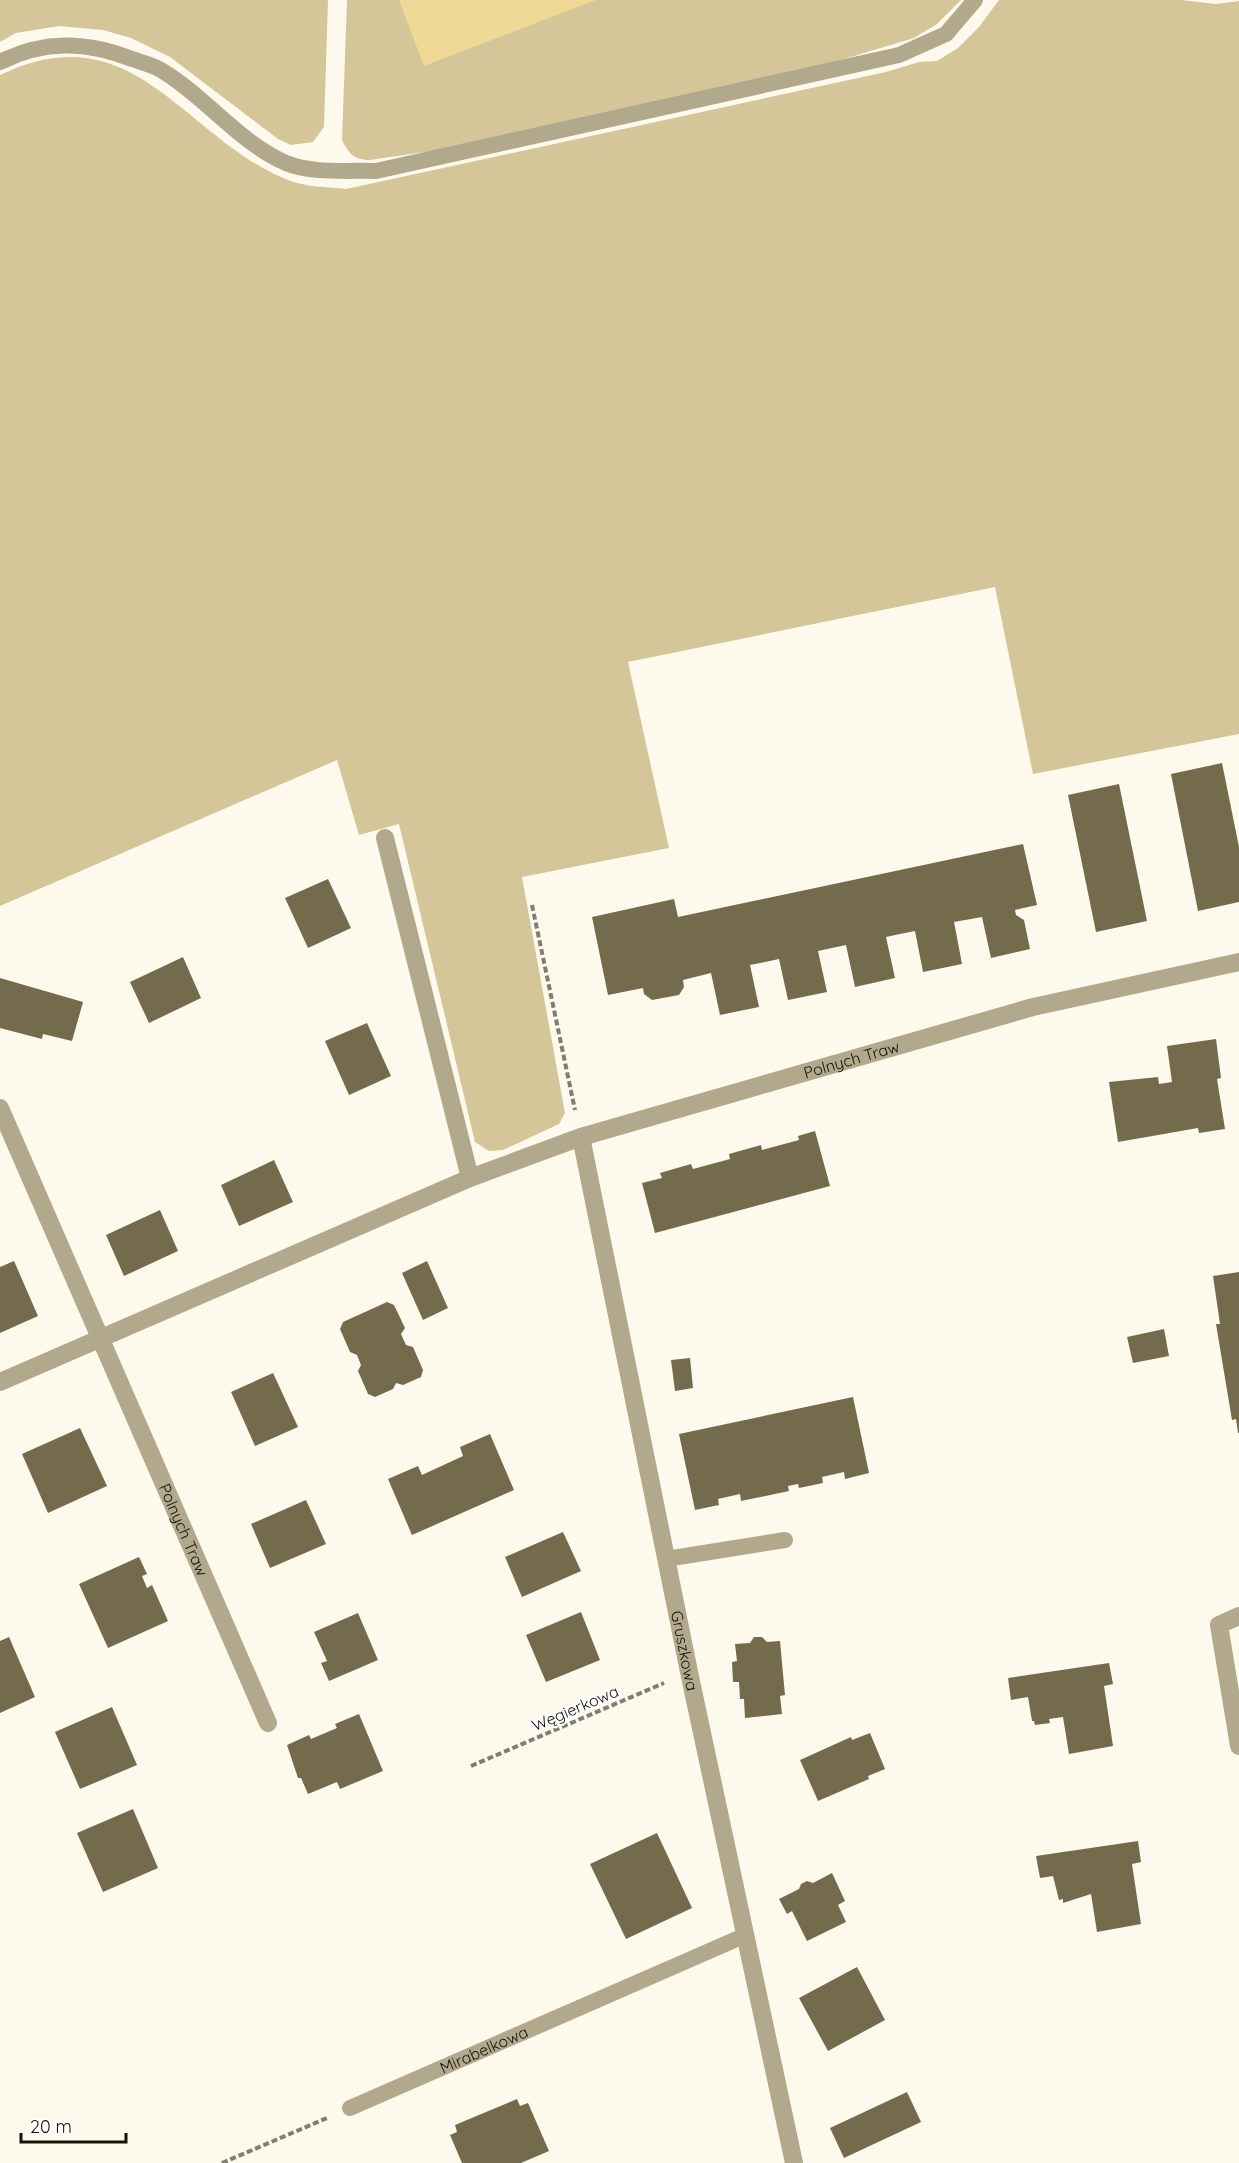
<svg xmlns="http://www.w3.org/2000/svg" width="1239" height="2163" font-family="Quicksand,sans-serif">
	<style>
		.green { fill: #d4c698 }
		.water { fill: #eed996 }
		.building { fill: #746b4d }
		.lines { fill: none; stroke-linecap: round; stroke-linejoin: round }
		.path { stroke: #817d71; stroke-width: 4; stroke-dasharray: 6 3; stroke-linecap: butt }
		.lane { stroke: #b2a98d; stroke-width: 16 }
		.street { stroke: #b2a98d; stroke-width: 18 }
		.labels { text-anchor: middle; stroke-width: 4.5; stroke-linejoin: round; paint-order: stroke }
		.street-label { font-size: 16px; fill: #161207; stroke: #fff }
	</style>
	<rect width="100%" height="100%" fill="#fdf9ec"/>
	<g class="green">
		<polygon points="0,0 328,0 324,127 313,142 291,145 278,139 170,57 131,38 103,30 59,26 16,33 0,42"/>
		<path d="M347,0H961L937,24L914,38L804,71L452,148L370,160C354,160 349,154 342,140Z"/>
		<path d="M999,0H1181L1216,4L1239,1V734L1033,774L995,587L628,662L669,848L522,877L565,1113L559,1124L503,1150L489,1151L475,1142L399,824L359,835L337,760L0,906V75C134,10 183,138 288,180C305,187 327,187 346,189L886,72L919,62L937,61L958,48L979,27Z"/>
	</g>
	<polygon class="water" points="399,0 596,0 424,66"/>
	<g class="building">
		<polygon points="1222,763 1239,847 1239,902 1198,911 1171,774"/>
		<polygon points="1119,784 1147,921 1096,932 1068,795"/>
		<polygon points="1023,844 1037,905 1015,910 1016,915 1024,920 1030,949 991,958 982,917 954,922 962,964 923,972 915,931 900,934 886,937 895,978 855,987 846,945 818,951 827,992 788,1000 779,959 765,962 750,965 759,1007 720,1015 711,973 683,980 684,987 679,995 652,1000 644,994 643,988 608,995 592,917 674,899 678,917"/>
		<polygon points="328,879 351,928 308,948 285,898"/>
		<polygon points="183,957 201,998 149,1023 130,982"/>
		<polygon points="0,978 83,1002 72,1041 43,1034 42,1039 0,1028"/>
		<polygon points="367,1023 391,1076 349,1095 325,1041"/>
		<polygon points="1216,1039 1221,1078 1217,1079 1225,1129 1199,1133 1198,1128 1118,1142 1109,1082 1158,1077 1159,1084 1172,1082 1167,1046"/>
		<polygon points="815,1131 830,1186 655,1233 642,1183 662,1178 660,1173 691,1164 693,1169 730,1159 729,1154 761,1145 762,1150 799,1140 798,1136"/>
		<polygon points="274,1160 293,1202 239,1226 221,1185"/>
		<polygon points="160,1210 178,1251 124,1276 106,1235"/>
		<polygon points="14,1261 38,1316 0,1333 0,1267"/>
		<polygon points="427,1261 448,1308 423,1320 402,1273"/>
		<polygon points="1239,1272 1239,1433 1238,1433 1236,1419 1232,1420 1216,1324 1220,1324 1213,1276"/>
		<polygon points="387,1302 394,1305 405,1328 401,1334 406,1345 413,1347 423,1370 421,1377 403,1385 396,1383 393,1389 375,1397 368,1394 358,1371 361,1365 357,1355 350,1352 340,1329 343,1322"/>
		<polygon points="1164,1329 1169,1356 1133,1363 1127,1337"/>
		<polygon points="690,1358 693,1388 675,1391 671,1360"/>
		<polygon points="273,1373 298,1427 255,1446 231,1392"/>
		<polygon points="853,1397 869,1473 845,1479 844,1472 822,1477 823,1483 799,1488 798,1484 788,1486 789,1491 741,1501 740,1494 718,1499 719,1505 695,1510 679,1434"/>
		<polygon points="80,1428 107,1486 48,1513 22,1454"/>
		<polygon points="490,1434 514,1490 412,1535 388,1479 418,1466 422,1475 463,1456 460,1447"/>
		<polygon points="306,1500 326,1544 270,1568 251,1524"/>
		<polygon points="563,1532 581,1571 522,1597 505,1557"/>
		<polygon points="139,1557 147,1574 142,1576 147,1588 152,1585 168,1621 108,1648 79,1584"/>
		<polygon points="581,1612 600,1660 546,1682 526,1635"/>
		<polygon points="358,1613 378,1660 329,1681 321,1663 327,1661 314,1632"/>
		<polygon points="9,1637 35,1697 0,1713 0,1641"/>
		<polygon points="754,1637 762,1637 767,1642 780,1641 785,1695 780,1696 782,1714 745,1718 744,1699 740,1699 739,1682 733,1682 732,1662 737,1661 735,1644 750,1643"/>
		<polygon points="1109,1663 1113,1684 1104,1686 1113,1746 1069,1754 1063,1717 1049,1719 1050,1723 1035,1725 1034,1721 1032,1721 1028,1697 1011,1700 1008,1678"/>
		<polygon points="112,1707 137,1765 80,1789 55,1732"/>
		<polygon points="359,1714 383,1771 340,1789 337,1782 308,1794 301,1778 298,1778 287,1745 309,1735 311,1739 337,1728 335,1724"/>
		<polygon points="870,1733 885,1769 868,1776 869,1779 818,1801 800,1760 851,1737 852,1740"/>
		<polygon points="133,1809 158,1868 103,1892 77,1833"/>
		<polygon points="657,1833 692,1908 626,1939 590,1864"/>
		<polygon points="1138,1841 1141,1862 1132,1864 1141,1924 1097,1932 1091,1894 1063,1903 1063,1899 1059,1900 1053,1876 1040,1878 1036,1856"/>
		<polygon points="832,1873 845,1901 838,1905 846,1922 807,1941 792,1911 787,1914 779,1899 799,1889 801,1884 807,1881 813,1883"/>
		<polygon points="857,1967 885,2020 828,2051 799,1998"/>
		<polygon points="907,2092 921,2122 844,2158 830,2128"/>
		<polygon points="517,2099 520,2106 528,2103 549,2151 521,2163 462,2163 450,2135 457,2132 455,2125"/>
	</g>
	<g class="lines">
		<g class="path">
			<polyline points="532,905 575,1110"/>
			<polyline points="471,1766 664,1683"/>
			<polyline points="222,2163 327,2118"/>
		</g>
		<g class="lane">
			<path d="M0,62C44,40 86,41 132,59C141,62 153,65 161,70C206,97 238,142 286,163C313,174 347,170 376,171L899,55L946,34L975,0"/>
			<polyline points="666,1559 785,1540"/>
			<path id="s1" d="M350,2108L746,1935"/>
		</g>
		<g class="street">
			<polyline points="385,838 470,1178"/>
			<path id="s2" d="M0,1108L268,1723"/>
			<path id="s3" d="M581,1137L689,1672L794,2163"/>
			<path id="s4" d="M0,1382L470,1178L581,1137L1033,1007L1239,962"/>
			<polyline points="1239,1616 1219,1625 1239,1746"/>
		</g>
	</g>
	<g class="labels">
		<g class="street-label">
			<text dy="6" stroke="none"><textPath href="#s4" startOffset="912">Polnych Traw</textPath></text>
			<text dy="6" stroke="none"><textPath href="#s2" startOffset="460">Polnych Traw</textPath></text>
			<text dy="6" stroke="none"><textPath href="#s3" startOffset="524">Gruszkowa</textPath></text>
			<text transform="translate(575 1708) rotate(-23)" y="6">Węgierkowa</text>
			<text dy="6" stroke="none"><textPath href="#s1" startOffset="146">Mirabelkowa</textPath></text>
		</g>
	</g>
	<path d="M21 2133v9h105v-9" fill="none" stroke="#161207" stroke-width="3"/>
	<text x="30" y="2133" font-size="18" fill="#161207" stroke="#ffffff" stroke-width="4.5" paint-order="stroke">20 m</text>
</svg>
